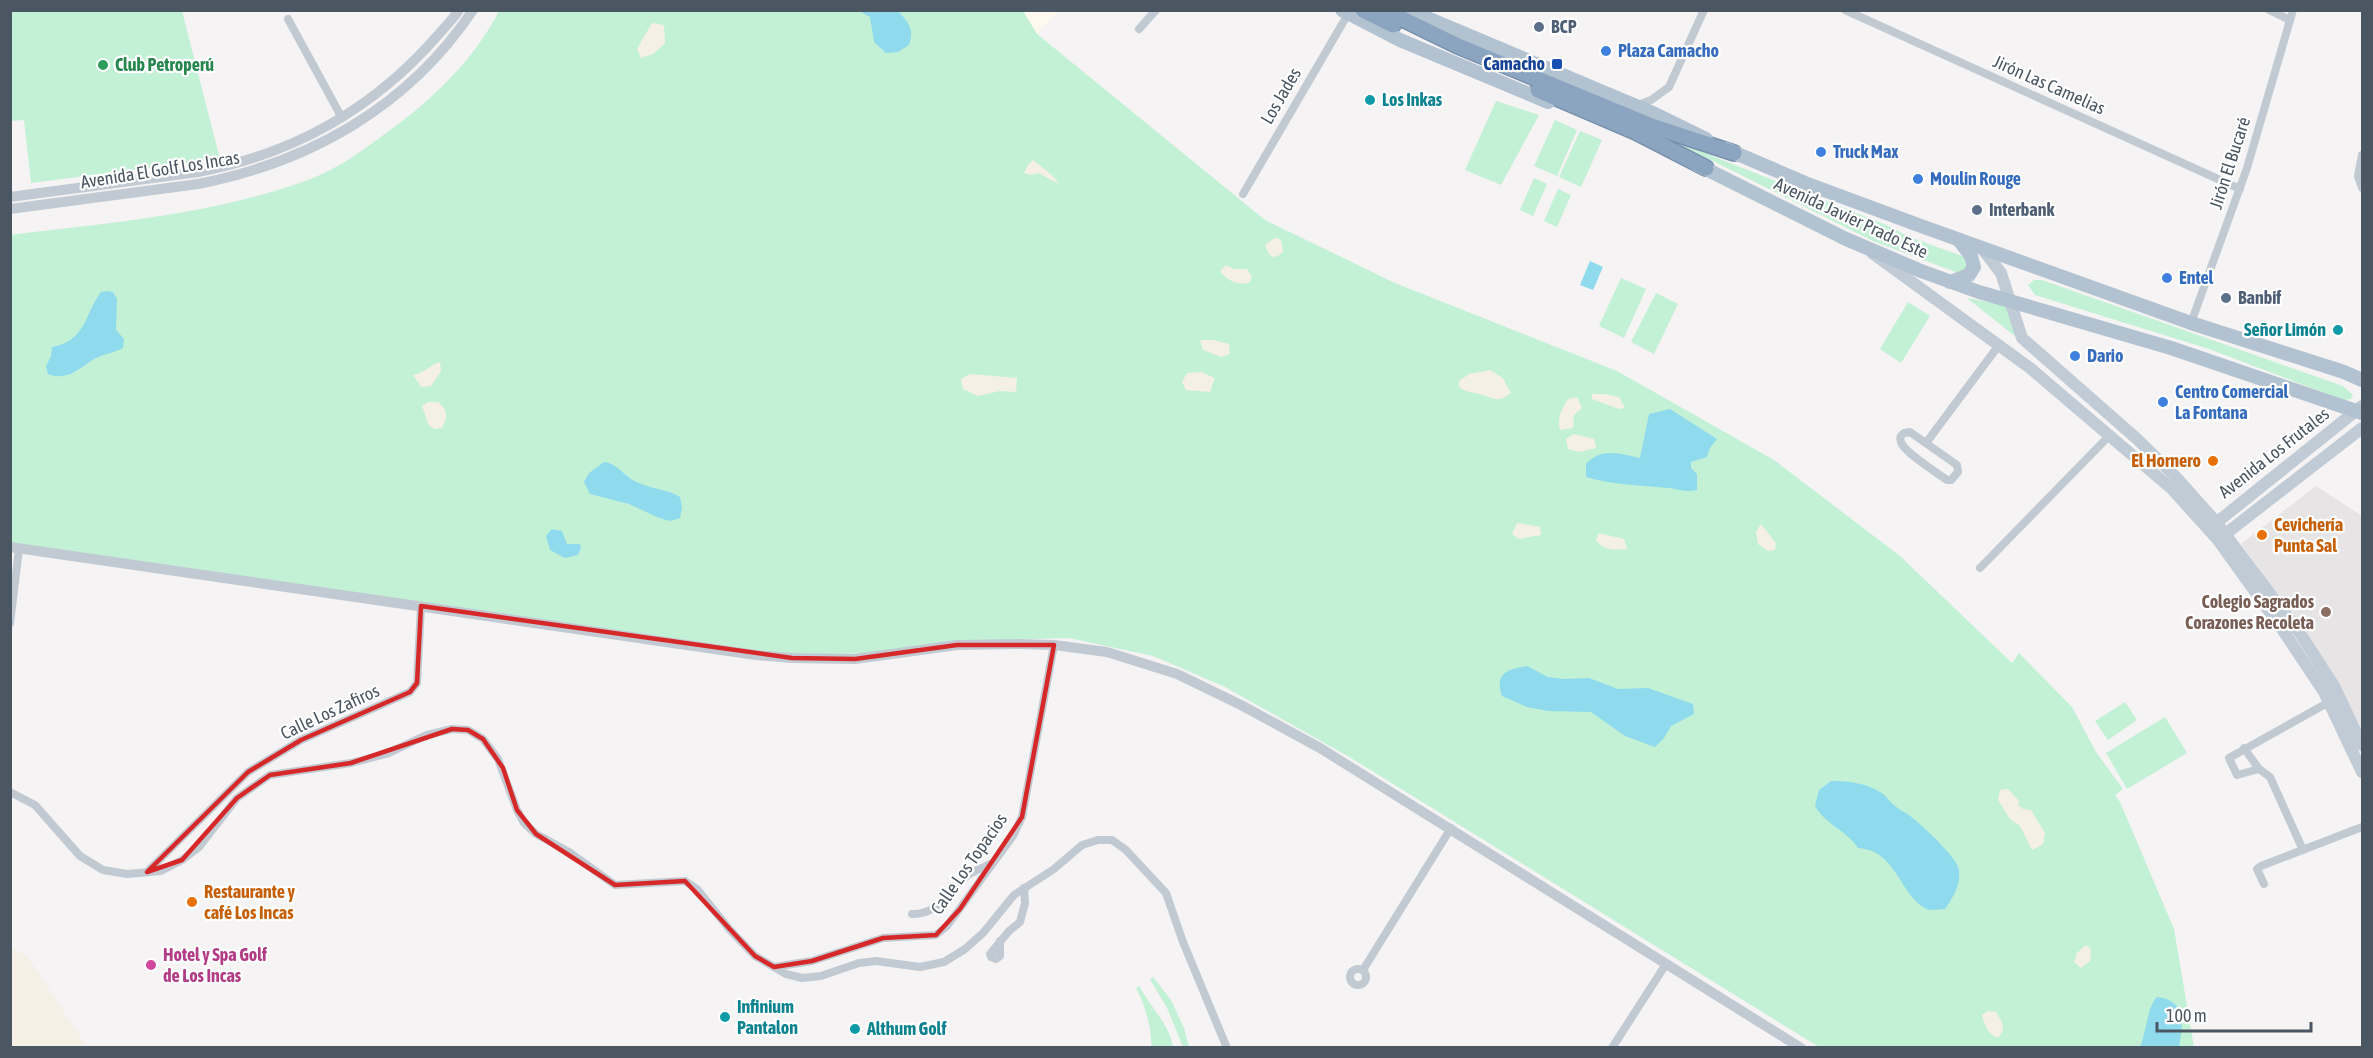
<svg xmlns="http://www.w3.org/2000/svg" width="2373" height="1058" font-family="'Asap Condensed',sans-serif">
	<style>
		.commercial { fill: #fdf9ef }
		.education { fill: #e6e4e5 }
		.green { fill: #c3f1d5 }
		.sand { fill: #f5f0e5 }
		.water { fill: #90daee }
		.lines { fill: none; stroke-linecap: round; stroke-linejoin: round }
		.motorway-casing { stroke: #7690ad; stroke-width: 18 }
		.minor { stroke: #c1cad2; stroke-width: 8 }
		.tertiary { stroke: #c1cad2; stroke-width: 10 }
		.secondary { stroke: #c1cbd6; stroke-width: 12 }
		.primary { stroke: #b3c2d1; stroke-width: 14 }
		.motorway { stroke: #8ba5c1; stroke-width: 15 }
		.marked { fill: none; stroke: #d62828; stroke-width: 4.5; stroke-linejoin: round }
		.service-dot { fill: #5c6f8a; stroke: #fff; stroke-width: 2 }
		.shop-dot { fill: #3f7fe0; stroke: #fff; stroke-width: 2 }
		.transit-dot { fill: #1a4fb4; stroke: #fff; stroke-width: 2 }
		.leisure-dot { fill: #2e9e5b; stroke: #fff; stroke-width: 2 }
		.culture-dot { fill: #0f9aa8; stroke: #fff; stroke-width: 2 }
		.food-dot { fill: #e8710a; stroke: #fff; stroke-width: 2 }
		.education-dot { fill: #8d6e63; stroke: #fff; stroke-width: 2 }
		.hotel-dot { fill: #d1479c; stroke: #fff; stroke-width: 2 }
		.labels { text-anchor: middle; stroke-width: 4.5; stroke-linejoin: round; paint-order: stroke }
		.service-label { font-size: 18px; font-weight: bold; fill: #4e5e75; stroke: #fff; text-anchor: start }
		.shop-label { font-size: 18px; font-weight: bold; fill: #366cbe; stroke: #fff; text-anchor: start }
		.transit-label { font-size: 18px; font-weight: bold; fill: #164399; stroke: #fff; text-anchor: end }
		.leisure-label { font-size: 18px; font-weight: bold; fill: #27864d; stroke: #fff; text-anchor: start }
		.street-label { font-size: 18px; fill: #4a5661; stroke: #fff }
		.culture-label { font-size: 18px; font-weight: bold; fill: #0d838f; stroke: #fff; text-anchor: start }
		.food-label { font-size: 18px; font-weight: bold; fill: #c56008; stroke: #fff; text-anchor: start }
		.education-label { font-size: 18px; font-weight: bold; fill: #785e54; stroke: #fff; text-anchor: end }
		.hotel-label { font-size: 18px; font-weight: bold; fill: #b23c85; stroke: #fff; text-anchor: start }
	</style>
	<rect width="100%" height="100%" fill="#f5f3f3"/>
	<polygon class="commercial" points="1023,11 1059,11 1037,34"/>
	<polygon class="education" points="2316,486 2362,516 2362,729 2315,648 2241,544"/>
	<g class="green">
		<polygon points="10,11 182,11 220,159 31,183 24,120 11,121"/>
		<path d="M499,11H1023L1037,34L1265,220L1395,283L1617,371L1774,460L1900,556L2012,663L2019,653L2072,707L2096,752L2123,789L2115,795L2120,802L2174,929L2194,1047H1819L1351,758L1225,687L1153,656L1069,638L959,641L877,653L790,655L11,544L10,235C109,223 211,215 305,181C341,169 375,141 405,119C442,90 478,53 499,11Z"/>
		<polygon points="1496,101 1539,115 1501,185 1465,170"/>
		<polygon points="1555,120 1577,130 1557,176 1534,166"/>
		<polygon points="1580,131 1602,140 1581,187 1559,177"/>
		<polygon points="1682,144 1884,224 1912,238 1962,256 1966,259 1969,270 1958,273 1873,241 1681,145"/>
		<polygon points="1534,178 1547,184 1533,216 1520,210"/>
		<polygon points="1558,189 1571,195 1557,227 1544,221"/>
		<polygon points="1621,278 1646,289 1624,338 1599,326"/>
		<polygon points="2034,280 2042,280 2343,386 2353,395 2351,399 2343,400 2209,349 2035,295 2028,285"/>
		<polygon points="1656,293 1678,304 1654,354 1631,342"/>
		<polygon points="1967,298 2008,306 2021,341"/>
		<polygon points="1908,302 1930,316 1901,363 1880,349"/>
		<polygon points="2125,702 2137,720 2108,740 2095,721"/>
		<polygon points="2165,717 2187,753 2127,789 2106,753"/>
		<polygon points="1153,977 1171,1000 1184,1028 1189,1047 1183,1047 1167,1008 1150,979"/>
		<path d="M1139,986C1150,1007 1169,1023 1173,1047H1151C1153,1033 1144,1001 1136,988Z"/>
	</g>
	<g class="sand">
		<polygon points="652,23 664,25 665,43 653,54 641,58 637,49"/>
		<polygon points="1033,160 1053,176 1059,184 1038,173 1030,175 1024,173 1028,165"/>
		<polygon points="1275,238 1281,239 1283,251 1280,255 1273,257 1269,254 1265,245"/>
		<path d="M1226,265L1234,269H1247L1252,277L1249,283C1236,285 1228,281 1220,271Z"/>
		<polygon points="1200,340 1213,340 1229,344 1230,354 1221,357 1203,350"/>
		<path d="M440,362L441,371L431,386L421,387L413,375C424,373 430,365 440,362Z"/>
		<path d="M1490,370L1503,378L1511,393C1498,402 1497,400 1483,395C1474,392 1467,393 1459,387V381L1469,374Z"/>
		<polygon points="1201,372 1215,378 1210,392 1186,390 1182,382 1187,373"/>
		<polygon points="970,374 1017,378 1016,392 1000,391 978,396 963,389 961,379"/>
		<polygon points="1592,394 1605,394 1619,397 1625,408 1619,409 1592,399"/>
		<path d="M1577,397L1582,408L1574,415L1573,428L1560,430C1557,417 1562,409 1568,399Z"/>
		<path d="M428,402H438C448,410 448,416 442,428L435,429L429,426L422,406Z"/>
		<polygon points="1574,434 1594,439 1596,448 1579,452 1568,449 1566,439"/>
		<polygon points="1517,523 1540,527 1541,535 1519,539 1512,534"/>
		<polygon points="1761,524 1776,543 1775,550 1768,551 1758,544 1756,532"/>
		<path d="M1599,533L1624,539L1627,549C1616,550 1603,551 1596,540Z"/>
		<polygon points="2008,789 2019,801 2018,805 2023,809 2031,810 2045,833 2043,844 2032,850 2020,826 2010,819 1998,800 2000,790"/>
		<polygon points="2086,945 2091,949 2090,961 2081,968 2074,962 2077,953"/>
		<polygon points="11,948 27,956 87,1047 11,1047"/>
		<path d="M1988,1011L1996,1012C2002,1022 2007,1028 1998,1038C1987,1033 1985,1026 1982,1015Z"/>
	</g>
	<g class="water">
		<path d="M859,11H898C908,22 915,29 909,45L898,52L886,53L874,42L870,17Z"/>
		<polygon points="1590,261 1603,267 1593,290 1580,285"/>
		<path d="M107,291L113,292L117,299L116,330L124,339L123,348C114,353 104,354 96,358C80,367 68,382 48,374L46,366L51,356L52,347C86,341 84,315 101,292Z"/>
		<path d="M1670,409L1717,439L1710,448L1707,457L1691,462V468L1697,474V490C1686,493 1679,489 1668,488C1640,485 1613,485 1586,477V464C1602,447 1620,454 1640,458L1649,414Z"/>
		<path d="M604,462C616,463 622,473 631,479C646,489 666,488 680,497L682,507L680,518L670,521L659,518L629,504L590,494L584,482L589,473Z"/>
		<polygon points="552,529 562,531 567,544 580,544 581,548 578,555 565,558 550,550 546,536"/>
		<path d="M1527,666L1548,677L1564,679L1589,678L1618,689L1648,688L1693,704L1694,714L1671,726L1664,738L1655,747L1625,736L1591,712L1548,711L1527,707L1502,696C1494,673 1508,669 1527,666Z"/>
		<path d="M1831,781C1848,781 1866,783 1880,792C1886,795 1889,801 1894,805C1898,809 1904,812 1909,815C1921,824 1957,857 1959,870C1961,884 1953,898 1945,909C1940,909 1932,911 1927,909C1900,897 1897,850 1858,848C1846,830 1826,825 1815,806L1819,790Z"/>
		<path d="M2157,997C2187,1000 2183,1025 2179,1047H2140C2146,1034 2148,1004 2157,997Z"/>
	</g>
	<g class="lines">
		<defs>
			<g id="motorway">
				<polyline points="1363,10 1393,25"/>
				<polyline points="1384,10 1458,46 1649,125 1734,153"/>
				<polyline points="1538,90 1636,132 1706,168"/>
			</g>
		</defs>
		<use href="#motorway" class="motorway-casing"/>
		<g class="minor">
			<polyline points="1845,10 2240,189"/>
			<polyline points="2269,10 2290,20"/>
			<polyline points="288,19 342,118"/>
			<polyline points="1139,29 1156,10"/>
			<polyline points="1636,106 1651,100 1669,87 1704,10"/>
			<polyline points="2362,155 2358,176 2362,188"/>
			<polyline points="1243,194 1348,14"/>
			<polyline points="2191,323 2247,168 2293,10"/>
			<path d="M1910,432L1957,465L1958,472L1951,480H1947C1937,473 1904,452 1901,442C1899,437 1901,436 1904,433Z"/>
			<polyline points="1926,443 1999,345"/>
			<polyline points="1980,568 2110,435"/>
			<polyline points="10,623 19,549"/>
			<polyline points="2244,748 2259,769 2270,777 2303,850"/>
			<polyline points="2259,769 2237,775 2229,758 2329,702"/>
			<polyline points="10,792 35,805 80,856 103,870 127,874 161,871 182,860 199,847 237,798 270,775 351,763 386,754 427,735 452,729 468,730 483,739 498,759 517,810 524,823 536,834 569,852 615,885 685,881 697,889 730,930 755,956 786,974 802,978 821,976 859,963 876,961 920,967 944,962 965,949 983,933 1014,895 1054,869 1082,845 1098,840 1112,840 1126,850 1166,893 1183,942 1227,1048"/>
			<polyline points="147,872 248,772 301,740 410,692 417,683 421,606"/>
			<polyline points="2264,884 2257,869 2261,866 2362,827"/>
			<path d="M912,914C940,915 948,889 968,875C975,870 983,868 990,864"/>
			<polyline points="1000,941 1000,956 996,959 991,957 990,954 1009,931 1020,922 1025,903 1024,888"/>
			<polyline points="774,967 812,961 883,938 936,935 947,926 1013,836 1022,817 1054,645"/>
			<circle cx="1358" cy="977" r="8"/>
			<polyline points="1363,970 1451,828"/>
			<polyline points="1612,1048 1666,964"/>
		</g>
		<g class="tertiary">
			<path d="M10,197L198,172C293,154 375,108 438,35C445,27 453,19 459,10"/>
			<path d="M10,209L198,184C310,162 408,107 473,10"/>
			<polyline points="10,547 756,655 792,658 855,659 957,645 1018,644 1054,645 1107,652 1177,674 1241,705 1320,748 1801,1048"/>
		</g>
		<g class="secondary">
			<polyline points="1981,247 2001,273 2022,338 2137,439 2175,476 2216,522 2301,635 2334,686 2362,745"/>
			<polyline points="1872,253 2030,368 2172,489 2218,540 2282,629 2324,692 2362,772"/>
			<polyline points="2211,527 2362,406"/>
			<polyline points="2219,539 2362,428"/>
		</g>
		<g class="primary">
			<polyline points="1342,10 1400,40 1548,102"/>
			<polyline points="1408,10 1655,114 1706,139"/>
			<polyline points="1726,149 1805,183 1921,226 2191,323 2344,372 2362,380"/>
			<polyline points="1696,164 1846,239 1921,271 1979,292 2171,348 2362,413"/>
			<polyline points="1950,282 1969,275 1974,267 1971,256 1959,240"/>
		</g>
		<use href="#motorway" class="motorway"/>
	</g>
	<path class="marked" d="M421,606L792,658L855,659L957,645H1054L1022,817L960,909L936,935L883,938L812,961L774,967L755,956L685,881L615,885L536,834L517,810L503,768L483,739L468,730L452,729L351,763L270,775L237,798L182,860L147,872L248,772L301,740L410,692L417,683Z"/>
	<g class="service-dot">
		<circle cx="1539" cy="27" r="6"/>
		<circle cx="1977" cy="210" r="6"/>
		<circle cx="2226" cy="298" r="6"/>
	</g>
	<g class="shop-dot">
		<circle cx="1606" cy="51" r="6"/>
		<circle cx="1821" cy="152" r="6"/>
		<circle cx="1918" cy="179" r="6"/>
		<circle cx="2167" cy="278" r="6"/>
		<circle cx="2075" cy="356" r="6"/>
		<circle cx="2163" cy="402" r="6"/>
	</g>
	<rect class="transit-dot" x="1551" y="58" width="12" height="12" rx="3"/>
	<circle class="leisure-dot" cx="103" cy="65" r="6"/>
	<g class="culture-dot">
		<circle cx="1370" cy="100" r="6"/>
		<circle cx="2338" cy="330" r="6"/>
		<circle cx="725" cy="1017" r="6"/>
		<circle cx="855" cy="1029" r="6"/>
	</g>
	<g class="food-dot">
		<circle cx="2213" cy="461" r="6"/>
		<circle cx="2262" cy="535" r="6"/>
		<circle cx="192" cy="902" r="6"/>
	</g>
	<circle class="education-dot" cx="2326" cy="612" r="6"/>
	<circle class="hotel-dot" cx="151" cy="965" r="6"/>
	<g class="labels">
		<g class="service-label">
			<text x="1551" y="33">BCP</text>
			<text x="1989" y="216">Interbank</text>
			<text x="2238" y="304">Banbif</text>
		</g>
		<g class="shop-label">
			<text x="1618" y="57">Plaza Camacho</text>
			<text x="1833" y="158">Truck Max</text>
			<text x="1930" y="185">Moulin Rouge</text>
			<text x="2179" y="284">Entel</text>
			<text x="2087" y="362">Dario</text>
			<text x="2175" y="398">Centro Comercial<tspan x="2175" dy="21">La Fontana</tspan></text>
		</g>
		<g class="transit-label">
			<text x="1545" y="70">Camacho</text>
		</g>
		<g class="leisure-label">
			<text x="115" y="71">Club Petroperú</text>
		</g>
		<g class="street-label">
			<text transform="translate(2049 85) rotate(24)" y="6">Jirón Las Camelias</text>
			<text transform="translate(1281 96) rotate(-60)" y="6">Los Jades</text>
			<text transform="translate(2230 163) rotate(-72)" y="6">Jirón El Bucaré</text>
			<text transform="translate(160 170) rotate(-9)" y="6">Avenida El Golf Los Incas</text>
			<text transform="translate(1851 218) rotate(25)" y="6">Avenida Javier Prado Este</text>
			<text transform="translate(2274 453) rotate(-38)" y="6">Avenida Los Frutales</text>
			<text transform="translate(330 712) rotate(-25)" y="6">Calle Los Zafiros</text>
			<text transform="translate(969 864) rotate(-55)" y="6">Calle Los Topacios</text>
		</g>
		<g class="culture-label">
			<text x="1382" y="106">Los Inkas</text>
			<text x="2326" y="336" text-anchor="end">Señor Limón</text>
			<text x="737" y="1013">Infinium<tspan x="737" dy="21">Pantalon</tspan></text>
			<text x="867" y="1035">Althum Golf</text>
		</g>
		<g class="food-label">
			<text x="2201" y="467" text-anchor="end">El Hornero</text>
			<text x="2274" y="531">Cevichería<tspan x="2274" dy="21">Punta Sal</tspan></text>
			<text x="204" y="898">Restaurante y<tspan x="204" dy="21">café Los Incas</tspan></text>
		</g>
		<g class="education-label">
			<text x="2314" y="608">Colegio Sagrados<tspan x="2314" dy="21">Corazones Recoleta</tspan></text>
		</g>
		<g class="hotel-label">
			<text x="163" y="961">Hotel y Spa Golf<tspan x="163" dy="21">de Los Incas</tspan></text>
		</g>
	</g>
	<rect width="2373" height="1058" fill="none" stroke="#4a5661" stroke-width="24"/>
	<path d="M2157 1022v9h154v-9" fill="none" stroke="#4a5661" stroke-width="3"/>
	<text x="2166" y="1022" font-size="18" fill="#4a5661" stroke="#ffffff" stroke-width="4.5" paint-order="stroke">100 m</text>
</svg>
